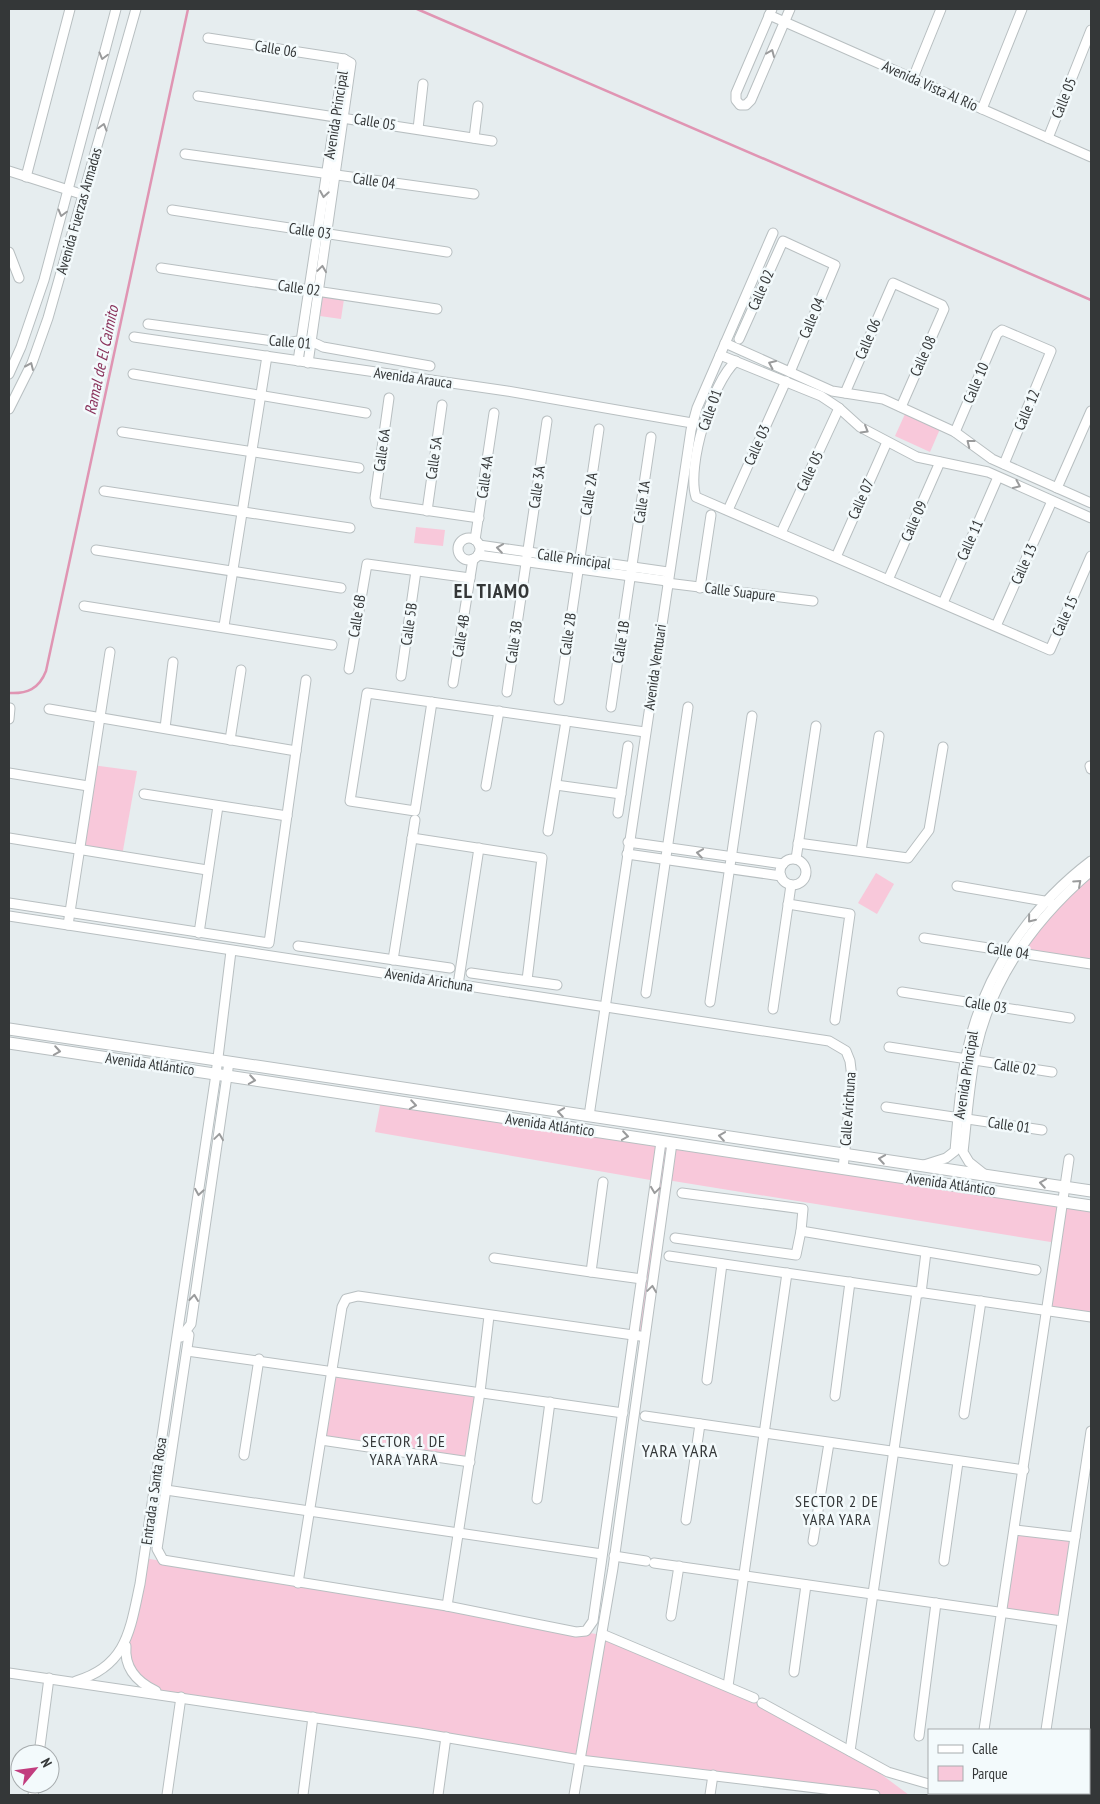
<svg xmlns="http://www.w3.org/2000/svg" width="1100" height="1804" font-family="'PT Sans Narrow',sans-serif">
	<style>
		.green { fill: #f8c8da }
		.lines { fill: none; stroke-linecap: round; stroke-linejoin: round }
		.stream { stroke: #e095b3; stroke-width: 2.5 }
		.minor-casing { stroke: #b8bfc1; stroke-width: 11 }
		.major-casing { stroke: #b8bfc1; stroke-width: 13 }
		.minor { stroke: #fff; stroke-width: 9 }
		.major { stroke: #fff; stroke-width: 11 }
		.oneway { stroke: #9a9b9c }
		.labels { text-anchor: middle; stroke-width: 5; stroke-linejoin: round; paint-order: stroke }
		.street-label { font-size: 15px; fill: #343738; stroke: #f3fafc }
		.water-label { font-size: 16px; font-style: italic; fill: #89315a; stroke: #f3fafc }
		.neighbourhood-label { font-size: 16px; letter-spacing: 1px; fill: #343738; stroke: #f3fafc }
		.quarter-label { font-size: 18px; letter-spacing: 1px; fill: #343738; stroke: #f3fafc }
		.district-label { font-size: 20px; font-weight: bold; letter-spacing: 1px; fill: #343738; stroke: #f3fafc }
	</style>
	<rect width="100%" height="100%" fill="#e6edef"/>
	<g class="green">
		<polygon points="323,295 344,299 341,319 320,316"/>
		<polygon points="905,414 940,429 930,452 895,436"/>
		<polygon points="416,527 445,530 443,546 414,543"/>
		<polygon points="92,765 137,771 122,856 79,849"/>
		<polygon points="1091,871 1091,964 1017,952"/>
		<polygon points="876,873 894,884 877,914 858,903"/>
		<polygon points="381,1100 1091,1206 1091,1317 1048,1311 1057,1243 667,1180 645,1337 634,1335 656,1181 375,1132"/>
		<polygon points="332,1370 480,1392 470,1462 321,1440"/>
		<polygon points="1015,1530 1075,1537 1062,1621 1002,1612"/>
		<polygon points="144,1558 602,1635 754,1698 850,1751 909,1795 875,1795 666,1769 162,1694 141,1682 125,1655"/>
	</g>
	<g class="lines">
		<g class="stream">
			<polyline points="417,9 1091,300"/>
			<path d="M9,693C27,694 39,689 46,671L188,9"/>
		</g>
		<defs>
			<g id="minor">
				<polyline points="772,9 736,93 736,100 740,105 746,105 751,100 790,9"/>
				<polyline points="769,15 1091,157"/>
				<polyline points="208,38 344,59 351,63 308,363"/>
				<polyline points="913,78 941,9"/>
				<polyline points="198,96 492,141"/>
				<polyline points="982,109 1022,9"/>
				<polyline points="418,129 423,84"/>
				<polyline points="474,138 478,106"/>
				<polyline points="1048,138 1091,30"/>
				<polyline points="185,154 474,194"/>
				<polyline points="9,171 84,195"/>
				<polyline points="26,177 70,9"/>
				<polyline points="172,210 447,252"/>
				<polyline points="9,252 19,278"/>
				<polyline points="161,268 437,309"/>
				<path d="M148,324L288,343C303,339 310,340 323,347L430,366"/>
				<polyline points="134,337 507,391 692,423"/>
				<polyline points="739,339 783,241 835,265 790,372"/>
				<polyline points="725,343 832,391 883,399 955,432 992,459 1091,503"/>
				<polyline points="720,355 821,396 839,408 860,427 917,457 988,472 1091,518"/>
				<polyline points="298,361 344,59"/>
				<path d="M736,361C712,382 686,466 696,497L1050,650L1091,556"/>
				<polyline points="9,374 21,347 44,280 116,9"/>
				<polyline points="133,374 366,413"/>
				<polyline points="845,393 893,283 942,305 944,309 901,407"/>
				<polyline points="389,398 375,498 376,503 479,518"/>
				<polyline points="9,409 32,363 48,318 136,9"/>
				<polyline points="122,432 359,468"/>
				<polyline points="955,432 997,334 1002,330 1051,351 1004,464"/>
				<polyline points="1057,488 1091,411"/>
				<polyline points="104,491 350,528"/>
				<polyline points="728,510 786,381"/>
				<polyline points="427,511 442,405"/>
				<polyline points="781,533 839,408"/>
				<circle cx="469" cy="549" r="11"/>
				<polyline points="475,540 494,413"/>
				<polyline points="479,545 668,572"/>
				<polyline points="96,550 341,588"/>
				<polyline points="478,555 667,581"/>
				<polyline points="836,557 887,442"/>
				<polyline points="888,580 940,462"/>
				<polyline points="667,583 813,601"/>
				<polyline points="700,588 711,515"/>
				<polyline points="943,603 998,477"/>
				<polyline points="84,606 332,645"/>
				<polyline points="224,626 267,356"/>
				<polyline points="996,626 1052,501"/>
				<polyline points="349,669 367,564 470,578"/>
				<polyline points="401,676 416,571"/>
				<polyline points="453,683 473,559"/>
				<polyline points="507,692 547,421"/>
				<polyline points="559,700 599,429"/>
				<polyline points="432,702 415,811 350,801 367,693 645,732"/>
				<polyline points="611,707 651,437"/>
				<polyline points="49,709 296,751"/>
				<polyline points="9,719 10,708"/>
				<polyline points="165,728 173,662"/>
				<polyline points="230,740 241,670"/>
				<polyline points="1090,766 1091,769"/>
				<polyline points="9,773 88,786"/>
				<polyline points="556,785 621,794"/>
				<polyline points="486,786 499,711"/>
				<polyline points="144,794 287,816"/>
				<polyline points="618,813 628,746"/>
				<polyline points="548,831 566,721"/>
				<polyline points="9,838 207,870"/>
				<polyline points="412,838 542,858 527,980"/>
				<polyline points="628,842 783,864"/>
				<polyline points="798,843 908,858 929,830 943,747"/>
				<polyline points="861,851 879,736"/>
				<polyline points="627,854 781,876"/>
				<polyline points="796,859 816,726"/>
				<circle cx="793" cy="872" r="13"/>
				<polyline points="957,886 1050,902"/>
				<polyline points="9,903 269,943 306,680"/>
				<polyline points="788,904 850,914 835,1020"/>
				<polyline points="9,916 829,1041 846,1051 850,1061 852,1078 843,1169"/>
				<polyline points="68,925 110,652"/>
				<polyline points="199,933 218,806"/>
				<polyline points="924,938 1091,964"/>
				<polyline points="298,946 450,968"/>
				<polyline points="393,960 415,820"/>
				<polyline points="471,973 557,985"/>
				<polyline points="458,985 479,848"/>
				<polyline points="902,992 1070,1018"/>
				<polyline points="646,993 688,707"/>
				<polyline points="710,1002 752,716"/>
				<polyline points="773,1009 791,885"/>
				<polyline points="889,1047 1052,1072"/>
				<polyline points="886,1107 1042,1130"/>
				<polyline points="589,1116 691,430 697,408 773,233"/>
				<path d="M924,1165L946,1158L955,1151C958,1118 960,1084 967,1052C983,976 1029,908 1091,861"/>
				<path d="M984,1174L969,1162L963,1152C967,1118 969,1084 976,1050C992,977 1035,919 1091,871"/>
				<polyline points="603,1182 591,1272 642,1279"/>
				<polyline points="682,1193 803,1209 801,1231 1036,1270"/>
				<polyline points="675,1238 796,1255 801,1231"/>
				<polyline points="669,1256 1091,1317"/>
				<polyline points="494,1258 591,1272"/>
				<polyline points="921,1293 926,1252"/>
				<polyline points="189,1335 157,1549 163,1560 447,1606 576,1632 586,1631 593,1621 661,1142"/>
				<polyline points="181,1337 191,1324 229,1062"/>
				<polyline points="187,1351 623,1413"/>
				<polyline points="707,1380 722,1264"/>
				<polyline points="835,1396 850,1282"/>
				<polyline points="964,1414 981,1301"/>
				<polyline points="645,1416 1024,1470"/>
				<polyline points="321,1440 470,1462"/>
				<polyline points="244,1455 259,1359"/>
				<polyline points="166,1490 602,1554"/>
				<polyline points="537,1499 550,1402"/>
				<polyline points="686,1520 700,1424"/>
				<polyline points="1015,1530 1075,1537"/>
				<polyline points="813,1541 829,1443"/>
				<polyline points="614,1556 646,1561"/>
				<polyline points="944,1561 958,1462"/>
				<polyline points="654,1563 1062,1621"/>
				<polyline points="298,1583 342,1307 346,1299 358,1296 640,1336"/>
				<polyline points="447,1606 480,1392 489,1316"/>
				<polyline points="671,1616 679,1566"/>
				<polyline points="602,1634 754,1698"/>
				<path d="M126,1646C124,1668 137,1682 156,1691"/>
				<polyline points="794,1672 806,1585"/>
				<polyline points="9,1673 419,1733 580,1760 875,1795"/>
				<path d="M76,1681C127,1666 130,1630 140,1584L216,1074L231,951"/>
				<polyline points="728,1686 787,1273"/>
				<polyline points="762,1703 888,1772 929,1784"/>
				<polyline points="984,1730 1069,1159"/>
				<polyline points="1046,1730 1091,1431"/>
				<polyline points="919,1736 936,1603"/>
				<polyline points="850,1751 917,1292"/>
				<polyline points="39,1754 49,1678"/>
				<polyline points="1089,1789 1091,1790"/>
				<polyline points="981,1793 999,1795"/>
				<polyline points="33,1795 35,1784"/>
				<polyline points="167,1795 181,1697"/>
				<polyline points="303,1795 313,1717"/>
				<polyline points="438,1795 446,1737"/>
				<polyline points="574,1795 613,1568 672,1143"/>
				<polyline points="710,1795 713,1775"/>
				<polyline points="1034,1795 1036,1793"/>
			</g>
			<g id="major">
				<polyline points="9,1029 1091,1191"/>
				<polyline points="9,1043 1091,1206"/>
			</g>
		</defs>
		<use href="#minor" class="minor-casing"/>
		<use href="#major" class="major-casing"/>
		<use href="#minor" class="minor"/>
		<use href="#major" class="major"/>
	</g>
	<defs><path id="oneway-chevron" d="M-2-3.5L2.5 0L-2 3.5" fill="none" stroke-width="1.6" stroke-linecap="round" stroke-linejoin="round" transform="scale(1.25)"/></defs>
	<g class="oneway">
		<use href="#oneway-chevron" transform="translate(771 53) rotate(-67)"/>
		<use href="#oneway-chevron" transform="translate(103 56) rotate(105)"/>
		<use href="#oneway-chevron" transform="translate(103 127) rotate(-74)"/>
		<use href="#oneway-chevron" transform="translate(324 194) rotate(99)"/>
		<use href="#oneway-chevron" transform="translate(62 213) rotate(105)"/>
		<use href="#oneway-chevron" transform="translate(322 269) rotate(-82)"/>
		<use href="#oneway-chevron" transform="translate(772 364) rotate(-156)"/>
		<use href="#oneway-chevron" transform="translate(30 366) rotate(-66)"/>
		<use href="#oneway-chevron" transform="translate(865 430) rotate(30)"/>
		<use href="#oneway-chevron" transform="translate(970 443) rotate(-142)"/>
		<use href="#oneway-chevron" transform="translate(1017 485) rotate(24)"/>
		<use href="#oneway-chevron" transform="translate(500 548) rotate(-172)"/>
		<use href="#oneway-chevron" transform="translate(700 853) rotate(-172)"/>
		<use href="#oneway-chevron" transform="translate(1078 883) rotate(-42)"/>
		<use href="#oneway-chevron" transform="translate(1031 919) rotate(129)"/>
		<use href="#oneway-chevron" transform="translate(57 1051) rotate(9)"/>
		<use href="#oneway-chevron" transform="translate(252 1080) rotate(9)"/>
		<use href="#oneway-chevron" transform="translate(413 1105) rotate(9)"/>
		<use href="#oneway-chevron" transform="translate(561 1112) rotate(-171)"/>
		<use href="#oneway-chevron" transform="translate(625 1136) rotate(8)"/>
		<use href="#oneway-chevron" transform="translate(722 1136) rotate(-172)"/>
		<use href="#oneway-chevron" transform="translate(219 1137) rotate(-82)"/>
		<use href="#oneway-chevron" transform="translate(882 1159) rotate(-171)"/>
		<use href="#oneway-chevron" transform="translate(1043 1183) rotate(-171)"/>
		<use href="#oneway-chevron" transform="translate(655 1190) rotate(98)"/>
		<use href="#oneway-chevron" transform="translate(199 1192) rotate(99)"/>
		<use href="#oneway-chevron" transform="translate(652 1289) rotate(-82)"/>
		<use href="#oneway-chevron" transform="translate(194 1298) rotate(-84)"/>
	</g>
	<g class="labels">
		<g class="street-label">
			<text transform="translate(276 49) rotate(9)" y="5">Calle 06</text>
			<text transform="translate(930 86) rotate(24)" y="5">Avenida Vista Al Río</text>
			<text transform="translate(1064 98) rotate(-68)" y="5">Calle 05</text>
			<text transform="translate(336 115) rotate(-81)" y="5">Avenida Principal</text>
			<text transform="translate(375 122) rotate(9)" y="5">Calle 05</text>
			<text transform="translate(374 181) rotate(8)" y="5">Calle 04</text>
			<text transform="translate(79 211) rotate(-74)" y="5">Avenida Fuerzas Armadas</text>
			<text transform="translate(310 231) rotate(8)" y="5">Calle 03</text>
			<text transform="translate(299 288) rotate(8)" y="5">Calle 02</text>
			<text transform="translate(761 290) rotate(-66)" y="5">Calle 02</text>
			<text transform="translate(812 318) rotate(-67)" y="5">Calle 04</text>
			<text transform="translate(868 339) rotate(-67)" y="5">Calle 06</text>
			<text transform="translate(290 342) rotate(5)" y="5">Calle 01</text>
			<text transform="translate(923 356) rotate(-66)" y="5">Calle 08</text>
			<text transform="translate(413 378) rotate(8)" y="5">Avenida Arauca</text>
			<text transform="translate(976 383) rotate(-67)" y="5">Calle 10</text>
			<text transform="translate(710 410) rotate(-70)" y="5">Calle 01</text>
			<text transform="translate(1027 410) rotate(-67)" y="5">Calle 12</text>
			<text transform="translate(757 445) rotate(-66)" y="5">Calle 03</text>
			<text transform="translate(382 450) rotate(-82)" y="5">Calle 6A</text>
			<text transform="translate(434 458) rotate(-82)" y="5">Calle 5A</text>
			<text transform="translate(810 471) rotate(-65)" y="5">Calle 05</text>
			<text transform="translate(485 477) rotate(-82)" y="5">Calle 4A</text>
			<text transform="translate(537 487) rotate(-82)" y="5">Calle 3A</text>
			<text transform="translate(589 494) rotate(-81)" y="5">Calle 2A</text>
			<text transform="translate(861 499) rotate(-66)" y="5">Calle 07</text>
			<text transform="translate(642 502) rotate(-82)" y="5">Calle 1A</text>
			<text transform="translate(914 521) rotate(-66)" y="5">Calle 09</text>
			<text transform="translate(970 540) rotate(-66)" y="5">Calle 11</text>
			<text transform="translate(574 559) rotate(8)" y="5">Calle Principal</text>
			<text transform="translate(1024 564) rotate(-66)" y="5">Calle 13</text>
			<text transform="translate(740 592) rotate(7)" y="5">Calle Suapure</text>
			<text transform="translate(357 616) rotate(-81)" y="5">Calle 6B</text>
			<text transform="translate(1065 616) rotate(-66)" y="5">Calle 15</text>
			<text transform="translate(409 624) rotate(-82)" y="5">Calle 5B</text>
			<text transform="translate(568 634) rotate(-82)" y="5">Calle 2B</text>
			<text transform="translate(461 636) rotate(-81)" y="5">Calle 4B</text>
			<text transform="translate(514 642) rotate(-82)" y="5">Calle 3B</text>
			<text transform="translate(621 642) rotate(-81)" y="5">Calle 1B</text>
			<text transform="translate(655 667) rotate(-82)" y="5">Avenida Ventuari</text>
			<text transform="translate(1008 951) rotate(9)" y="5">Calle 04</text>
			<text transform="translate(429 980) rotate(9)" y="5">Avenida Arichuna</text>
			<text transform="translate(986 1005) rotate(9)" y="5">Calle 03</text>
			<text transform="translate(150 1064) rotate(8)" y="5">Avenida Atlántico</text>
			<text transform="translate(1015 1067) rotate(8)" y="5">Calle 02</text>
			<text transform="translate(966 1075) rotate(-81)" y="5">Avenida Principal</text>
			<text transform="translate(848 1109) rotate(-86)" y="5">Calle Arichuna</text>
			<text transform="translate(550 1125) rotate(8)" y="5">Avenida Atlántico</text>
			<text transform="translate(1009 1125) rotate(8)" y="5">Calle 01</text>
			<text transform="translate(951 1184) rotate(8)" y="5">Avenida Atlántico</text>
			<text transform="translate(154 1491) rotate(-82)" y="5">Entrada a Santa Rosa</text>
		</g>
		<g class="water-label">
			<text transform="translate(101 360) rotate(-78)" y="6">Ramal de El Caimito</text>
		</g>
		<g class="neighbourhood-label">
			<text x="404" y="1447">SECTOR 1 DE<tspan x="404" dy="18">YARA YARA</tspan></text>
			<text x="837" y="1507">SECTOR 2 DE<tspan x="837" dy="18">YARA YARA</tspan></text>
		</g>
		<g class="quarter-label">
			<text x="680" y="1457">YARA YARA</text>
		</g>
		<g class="district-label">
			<text x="492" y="598">EL TIAMO</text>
		</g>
	</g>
	<rect width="1100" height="1804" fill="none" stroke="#343738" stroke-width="20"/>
	<rect x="928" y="1729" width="162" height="65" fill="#f3fafc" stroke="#a7acae"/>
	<rect x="938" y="1745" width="25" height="8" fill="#ffffff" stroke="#a7acae"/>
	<text x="972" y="1754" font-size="15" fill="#343738">Calle</text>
	<rect x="938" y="1766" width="25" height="15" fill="#f8c8da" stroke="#a7acae"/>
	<text x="972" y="1779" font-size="15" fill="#343738">Parque</text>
	<g transform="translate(35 1769) rotate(61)"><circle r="24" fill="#f3fafc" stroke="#a7acae"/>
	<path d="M0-4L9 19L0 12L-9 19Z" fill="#c23d7f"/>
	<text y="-8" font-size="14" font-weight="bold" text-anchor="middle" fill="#343738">N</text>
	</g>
</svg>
